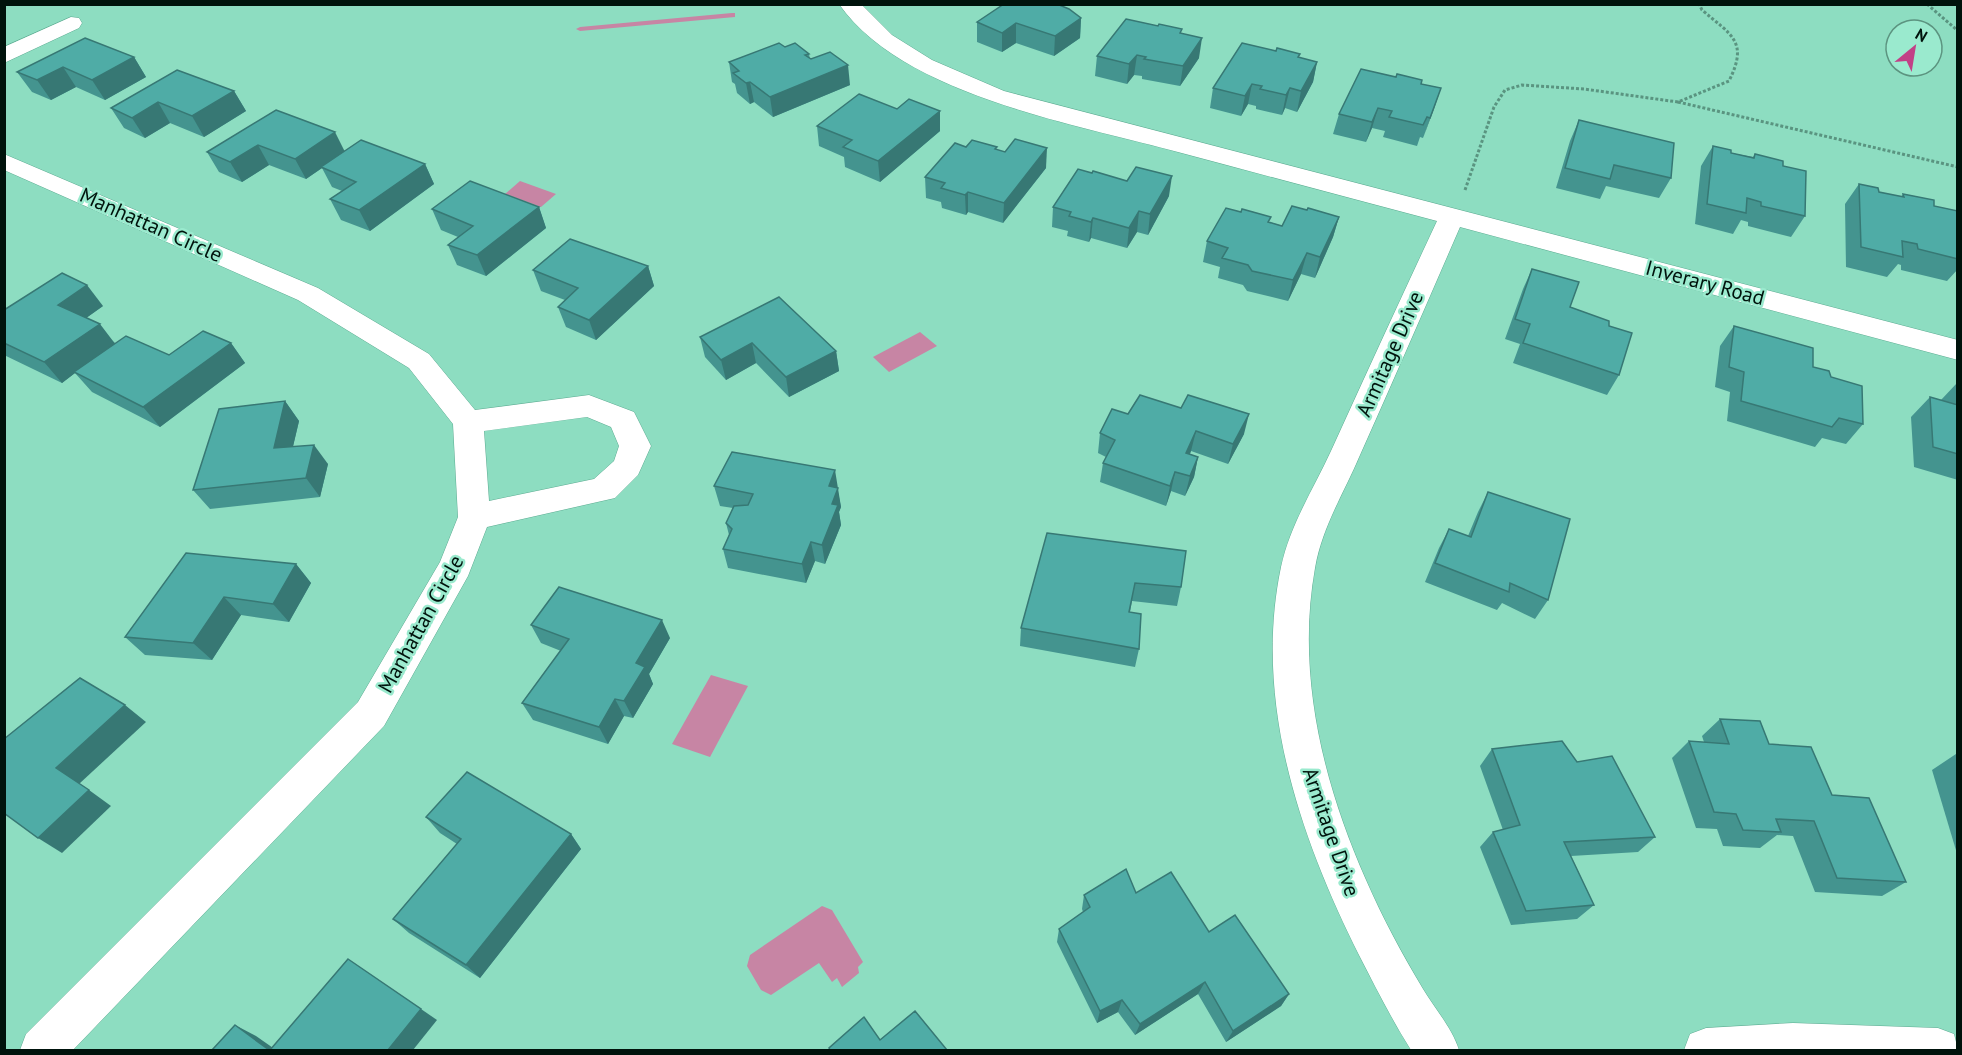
<svg xmlns="http://www.w3.org/2000/svg" width="1962" height="1055" font-family="'PT Sans',sans-serif">
	<style>
		.water { fill: #c785a4 }
		.lines { fill: none; stroke-linecap: round; stroke-linejoin: round }
		.stream { fill: #c785a4; fill-rule: evenodd }
		.minor-casing { stroke: #5cab91; stroke-width: 1 }
		.path { stroke: #5a9480; stroke-width: 3; stroke-dasharray: 3 2; stroke-linecap: butt }
		.minor { fill: #fff; fill-rule: evenodd }
		.wall { fill: #44948f }
		.shaded-wall { fill: #377874 }
		.building { fill: #4faca6; stroke: #377874; stroke-width: 1.5 }
		.labels { text-anchor: middle; stroke-width: 5; stroke-linejoin: round; paint-order: stroke }
		.street-label { font-size: 21px; fill: #00130c; stroke: #9aeace }
	</style>
	<rect width="100%" height="100%" fill="#8dddc1"/>
	<g class="water">
		<polygon points="520,181 556,194 541,207 505,194"/>
		<polygon points="920,332 937,346 889,372 873,357"/>
		<polygon points="711,675 748,686 710,757 672,744"/>
		<polygon points="822,906 832,910 863,962 858,967 859,973 842,987 837,978 832,982 819,963 771,995 761,990 747,966 750,955"/>
	</g>
	<g class="lines">
		<polygon class="stream" points="732,13 735,13 735,17 580,31 576,29 580,27"/>
		<defs>
			<g id="minor">
				<path d="M839,4H861L892,35L932,60L1004,91L1958,340V360L1460,227C1427,303 1394,379 1360,455C1344,493 1322,527 1315,568C1296,674 1323,783 1366,880C1382,917 1402,954 1423,989C1435,1009 1452,1028 1459,1050H1411C1392,1020 1376,988 1359,955C1300,837 1253,701 1281,567C1290,525 1313,490 1331,451C1366,374 1401,298 1437,221C1350,198 1264,175 1178,152C1076,124 902,95 839,4Z"/>
				<polygon points="71,17 79,18 82,23 79,28 4,63 4,47"/>
				<path d="M4,154L318,288L429,354L475,410L589,395L634,412L651,446L638,475L615,498L487,527L468,576L384,726L73,1050H20L26,1034L358,702L440,562L458,517L453,424L409,368L298,300L4,170ZM587,417L611,427L619,446L614,461L594,479L489,501L484,431Z"/>
				<polygon points="1793,1023 1938,1028 1954,1034 1958,1050 1684,1050 1690,1034 1706,1028"/>
			</g>
		</defs>
		<use href="#minor" class="minor-casing"/>
		<g class="path">
			<polyline points="1927,4 1958,31"/>
			<polyline points="1678,102 1958,167"/>
			<path d="M1465,190L1494,107L1505,90L1522,85L1584,89L1678,102L1729,81C1749,41 1731,35 1702,10L1699,4"/>
		</g>
		<use href="#minor" class="minor"/>
	</g>
	<g class="wall">
		<polygon points="1081,18 1080,38 1054,56 1016,43 1002,52 977,42 977,22"/>
		<polygon points="1181,33 1199,58 1180,86 1142,79 1142,76 1134,75 1127,84 1095,76 1097,56"/>
		<polygon points="785,47 809,54 810,59 850,85 773,117 754,102 750,104 737,93 735,84 732,82 729,62"/>
		<polygon points="134,57 146,77 105,100 76,87 51,100 32,92 17,72"/>
		<polygon points="1299,58 1317,62 1313,82 1297,112 1285,108 1282,115 1256,109 1256,106 1248,104 1241,116 1210,108 1213,88"/>
		<polygon points="1421,84 1441,88 1423,138 1420,137 1417,146 1383,137 1385,131 1372,128 1366,142 1333,134 1339,114"/>
		<polygon points="234,91 246,111 204,137 170,123 145,138 124,128 111,108"/>
		<polygon points="897,109 940,111 940,131 880,182 845,167 844,157 819,146 817,126"/>
		<polygon points="276,110 345,151 425,164 434,184 370,231 341,220 330,199 342,191 332,187 322,168 306,179 269,165 242,182 219,172 207,152"/>
		<polygon points="1579,120 1671,178 1659,198 1606,186 1600,199 1556,188 1570,141"/>
		<polygon points="1713,146 1731,153 1753,157 1755,154 1783,166 1805,216 1791,237 1748,226 1748,222 1741,220 1733,234 1695,224 1701,166"/>
		<polygon points="966,147 997,150 1046,168 1003,223 968,212 966,215 942,208 941,202 926,198 925,177"/>
		<polygon points="1859,184 1879,192 1901,197 1903,194 1934,206 1958,211 1958,269 1947,281 1901,270 1901,265 1898,264 1887,277 1846,267 1845,204"/>
		<polygon points="1169,196 1148,235 1137,232 1127,248 1091,238 1089,242 1067,236 1068,231 1052,227 1053,207"/>
		<polygon points="539,207 546,228 486,276 457,265 448,245 458,237 441,230 432,209"/>
		<polygon points="1307,210 1339,217 1333,237 1315,278 1301,274 1288,301 1247,291 1243,285 1218,278 1220,267 1203,262 1207,241 1270,222 1282,226"/>
		<polygon points="648,266 654,286 596,340 566,327 558,307 565,300 541,291 533,270"/>
		<polygon points="1532,269 1570,307 1609,326 1619,375 1607,395 1513,363 1520,344 1505,339 1523,289"/>
		<polygon points="103,306 86,318 115,343 169,355 231,343 245,363 160,427 92,392 75,373 62,383 4,355 4,310"/>
		<polygon points="1734,326 1831,377 1863,424 1846,444 1822,438 1815,447 1727,421 1730,392 1715,387 1720,346"/>
		<polygon points="700,337 836,351 839,371 789,397 756,363 726,380 705,357"/>
		<polygon points="1957,383 1958,480 1914,467 1911,417 1930,397 1941,400"/>
		<polygon points="285,401 299,421 293,446 328,464 320,497 210,509 193,490"/>
		<polygon points="1128,414 1244,434 1228,464 1191,451 1190,454 1198,457 1194,477 1185,496 1171,491 1166,506 1100,482 1103,463 1106,457 1098,453 1100,433"/>
		<polygon points="714,486 837,487 841,507 839,512 841,525 825,564 815,561 806,583 728,568 723,549 729,535 726,523 733,508 720,506"/>
		<polygon points="1488,492 1548,600 1535,619 1502,603 1497,610 1425,582 1439,548 1449,529 1468,536 1478,512"/>
		<polygon points="1186,551 1181,587 1177,606 1132,601 1130,612 1139,649 1135,667 1020,646 1021,628"/>
		<polygon points="296,564 311,583 289,622 241,615 212,660 145,655 125,637"/>
		<polygon points="531,625 670,638 649,674 653,684 633,718 624,716 608,744 533,720 522,703 561,651 541,643"/>
		<polygon points="1720,719 1769,744 1832,795 1906,882 1882,896 1815,892 1793,836 1777,835 1760,848 1723,846 1717,829 1696,828 1672,758 1689,741 1704,742 1702,736"/>
		<polygon points="1492,749 1577,762 1655,837 1638,852 1571,856 1594,905 1577,919 1511,925 1480,847 1493,832 1503,830 1480,766"/>
		<polygon points="1956,754 1958,754 1958,857 1932,770"/>
		<polygon points="426,817 571,834 581,849 480,978 409,933 393,919 457,844 440,833"/>
		<polygon points="1136,893 1209,932 1289,994 1281,1006 1226,1042 1198,994 1135,1035 1118,1012 1097,1023 1057,942 1059,929 1083,912 1082,909 1084,895"/>
	</g>
	<g class="shaded-wall">
		<polygon points="1081,18 1080,38 1054,56 1055,36"/>
		<polygon points="1016,23 1016,43 1002,52 1002,33"/>
		<polygon points="1202,38 1199,58 1180,86 1183,66"/>
		<polygon points="1137,55 1134,75 1127,84 1129,64"/>
		<polygon points="134,57 146,77 105,100 92,80"/>
		<polygon points="1317,62 1313,82 1297,112 1301,91"/>
		<polygon points="848,65 850,85 773,117 770,97"/>
		<polygon points="63,67 76,87 51,100 37,80"/>
		<polygon points="750,82 754,102 750,104 746,83"/>
		<polygon points="1252,84 1248,104 1241,116 1245,96"/>
		<polygon points="1290,88 1285,108 1282,115 1286,95"/>
		<polygon points="1441,88 1434,109 1423,138 1430,118"/>
		<polygon points="234,91 246,111 204,137 192,116"/>
		<polygon points="158,102 170,123 145,138 132,118"/>
		<polygon points="1378,108 1372,128 1366,142 1372,122"/>
		<polygon points="940,111 940,131 880,182 878,161"/>
		<polygon points="335,132 345,152 321,167 322,168 306,179 295,159"/>
		<polygon points="258,145 269,165 242,182 230,162"/>
		<polygon points="1047,148 1046,168 1003,223 1004,203"/>
		<polygon points="425,164 434,184 370,231 359,210"/>
		<polygon points="1172,176 1169,196 1148,235 1150,214"/>
		<polygon points="968,192 968,212 966,215 965,195"/>
		<polygon points="539,207 546,228 486,276 477,255"/>
		<polygon points="1139,211 1137,232 1127,248 1129,228"/>
		<polygon points="1339,217 1333,237 1315,278 1320,257"/>
		<polygon points="1093,218 1091,238 1089,242 1091,222"/>
		<polygon points="1307,253 1301,274 1288,301 1293,280"/>
		<polygon points="648,266 654,286 596,340 589,320"/>
		<polygon points="87,285 103,306 75,326 58,305"/>
		<polygon points="100,324 116,345 74,372 75,373 62,383 44,362"/>
		<polygon points="231,343 245,363 160,427 143,407"/>
		<polygon points="752,343 756,363 726,380 721,360"/>
		<polygon points="836,351 839,371 789,397 786,377"/>
		<polygon points="285,401 299,421 288,468 274,448"/>
		<polygon points="1249,414 1244,434 1228,464 1233,444"/>
		<polygon points="1196,431 1191,451 1181,472 1186,453"/>
		<polygon points="314,445 328,464 320,497 306,478"/>
		<polygon points="1198,457 1194,477 1185,496 1190,476"/>
		<polygon points="835,470 841,507 839,512 841,525 825,564 822,545 829,486"/>
		<polygon points="1175,472 1171,491 1166,506 1170,486"/>
		<polygon points="811,542 815,561 806,583 802,564"/>
		<polygon points="296,564 311,583 289,622 273,604"/>
		<polygon points="224,597 241,615 212,660 193,643"/>
		<polygon points="662,620 670,638 649,674 653,684 633,718 624,701 636,663"/>
		<polygon points="615,699 624,716 608,744 599,727"/>
		<polygon points="125,705 146,722 79,784 56,768"/>
		<polygon points="89,790 111,806 62,853 38,838"/>
		<polygon points="571,834 581,849 480,978 466,965"/>
		<polygon points="1205,982 1198,994 1135,1035 1140,1024"/>
		<polygon points="1289,994 1281,1006 1226,1042 1233,1031"/>
		<polygon points="1122,1000 1118,1012 1097,1023 1100,1011"/>
		<polygon points="421,1009 437,1020 413,1050 388,1050"/>
		<polygon points="235,1025 256,1036 276,1050 269,1050"/>
	</g>
	<g class="building">
		<polygon points="1004,4 1057,4 1069,9 1081,18 1055,36 1016,23 1002,33 977,22"/>
		<polygon points="1126,19 1158,26 1159,24 1182,29 1180,33 1202,38 1183,66 1144,59 1146,57 1137,55 1129,64 1097,56"/>
		<polygon points="85,38 134,57 92,80 63,67 37,80 17,72"/>
		<polygon points="779,43 785,47 795,43 809,54 805,55 811,59 830,52 848,65 770,97 750,82 746,83 733,73 739,71 729,62"/>
		<polygon points="1242,43 1276,51 1277,48 1300,54 1298,57 1317,62 1301,91 1290,88 1286,95 1260,89 1262,86 1252,84 1245,96 1213,88"/>
		<polygon points="1361,69 1396,77 1397,74 1422,80 1421,84 1441,88 1430,118 1427,117 1423,125 1389,117 1392,111 1378,108 1372,122 1339,114"/>
		<polygon points="177,70 234,91 192,116 158,102 132,118 111,108"/>
		<polygon points="859,94 897,109 909,99 940,111 878,161 843,147 852,140 817,126"/>
		<polygon points="276,110 335,132 295,159 258,145 230,162 207,152"/>
		<polygon points="1579,120 1674,143 1671,178 1614,165 1610,179 1565,168"/>
		<polygon points="1015,139 1047,148 1004,203 968,192 965,195 941,188 945,183 925,177 955,143 966,147 972,140 997,147 995,149 1005,152"/>
		<polygon points="361,140 425,164 359,210 330,199 356,182 321,167"/>
		<polygon points="1713,146 1731,150 1731,153 1754,158 1755,154 1783,161 1783,166 1806,171 1805,216 1761,206 1761,202 1747,198 1746,213 1707,204"/>
		<polygon points="1136,167 1172,176 1150,214 1139,211 1129,228 1093,218 1091,222 1069,216 1071,212 1053,207 1078,169 1092,173 1093,171 1127,181"/>
		<polygon points="470,181 539,207 477,255 448,245 473,226 432,209"/>
		<polygon points="1859,184 1878,188 1879,192 1904,197 1903,194 1934,200 1934,206 1958,211 1958,259 1918,249 1917,244 1902,241 1903,257 1861,247"/>
		<polygon points="1292,206 1307,210 1308,208 1339,217 1320,257 1307,253 1293,280 1252,271 1248,265 1222,258 1228,248 1207,241 1226,208 1241,212 1242,209 1271,217 1268,222 1282,226"/>
		<polygon points="570,239 648,266 589,320 558,307 578,288 533,270"/>
		<polygon points="1532,269 1579,282 1570,307 1609,321 1609,326 1632,333 1619,375 1523,343 1530,324 1515,319"/>
		<polygon points="62,273 87,285 58,305 100,324 44,362 4,343 4,310"/>
		<polygon points="779,297 836,351 786,377 752,343 721,360 700,337"/>
		<polygon points="1734,326 1813,348 1813,367 1829,371 1831,377 1862,386 1863,424 1839,418 1832,427 1741,401 1744,372 1729,367"/>
		<polygon points="203,331 231,343 143,407 74,372 126,336 169,355"/>
		<polygon points="1140,395 1181,408 1188,395 1249,414 1233,444 1196,431 1186,453 1198,457 1190,476 1175,472 1170,486 1103,463 1115,440 1100,433 1112,409 1128,414"/>
		<polygon points="1930,397 1958,405 1958,454 1933,447"/>
		<polygon points="285,401 274,448 314,445 306,478 193,490 219,409"/>
		<polygon points="732,452 835,470 829,486 838,488 832,504 838,505 822,545 811,542 802,564 723,549 732,529 726,523 734,506 748,505 753,494 714,486"/>
		<polygon points="1488,492 1570,519 1548,600 1510,583 1509,592 1435,563 1449,529 1471,537"/>
		<polygon points="1047,533 1186,551 1181,587 1135,583 1129,612 1141,614 1139,649 1021,628"/>
		<polygon points="186,553 296,564 273,604 224,597 193,643 125,637"/>
		<polygon points="559,587 662,620 636,663 645,667 624,701 615,699 599,727 522,703 569,639 531,625"/>
		<polygon points="80,678 125,705 56,768 89,790 38,838 4,813 4,739"/>
		<polygon points="1720,719 1760,721 1769,744 1811,747 1832,795 1869,798 1906,882 1837,878 1814,821 1776,819 1781,832 1743,830 1736,814 1714,812 1689,741 1729,744"/>
		<polygon points="1562,741 1577,762 1612,756 1655,837 1564,842 1594,905 1526,911 1493,832 1520,825 1492,749"/>
		<polygon points="467,772 571,834 466,965 393,919 461,839 426,817"/>
		<polygon points="1126,869 1136,893 1171,872 1209,932 1235,915 1289,994 1233,1031 1205,982 1140,1024 1122,1000 1100,1011 1059,929 1090,907 1084,895"/>
		<polygon points="348,959 421,1009 388,1050 270,1050"/>
		<polygon points="915,1011 947,1050 830,1050 829,1048 864,1017 880,1040"/>
		<polygon points="235,1025 269,1050 212,1050"/>
	</g>
	<g class="labels">
		<g class="street-label">
			<text transform="translate(151 225) rotate(24)" y="7">Manhattan Circle</text>
			<text transform="translate(1705 283) rotate(15)" y="7">Inverary Road</text>
			<text transform="translate(1390 354) rotate(-66)" y="7">Armitage Drive</text>
			<text transform="translate(421 624) rotate(-61)" y="7">Manhattan Circle</text>
			<text transform="translate(1331 832) rotate(71)" y="7">Armitage Drive</text>
		</g>
	</g>
	<rect width="1962" height="1055" fill="none" stroke="#00130c" stroke-width="12"/>
	<g transform="translate(1914 48) rotate(30)"><circle r="28" fill="#9aeace" stroke="#5c9480" stroke-width="1.5"/>
	<path d="M0-4.5L10 22L0 15L-10 22Z" fill="#c24087"/>
	<text y="-9" font-size="16" font-weight="bold" text-anchor="middle" fill="#00130c">N</text>
	</g>
</svg>
